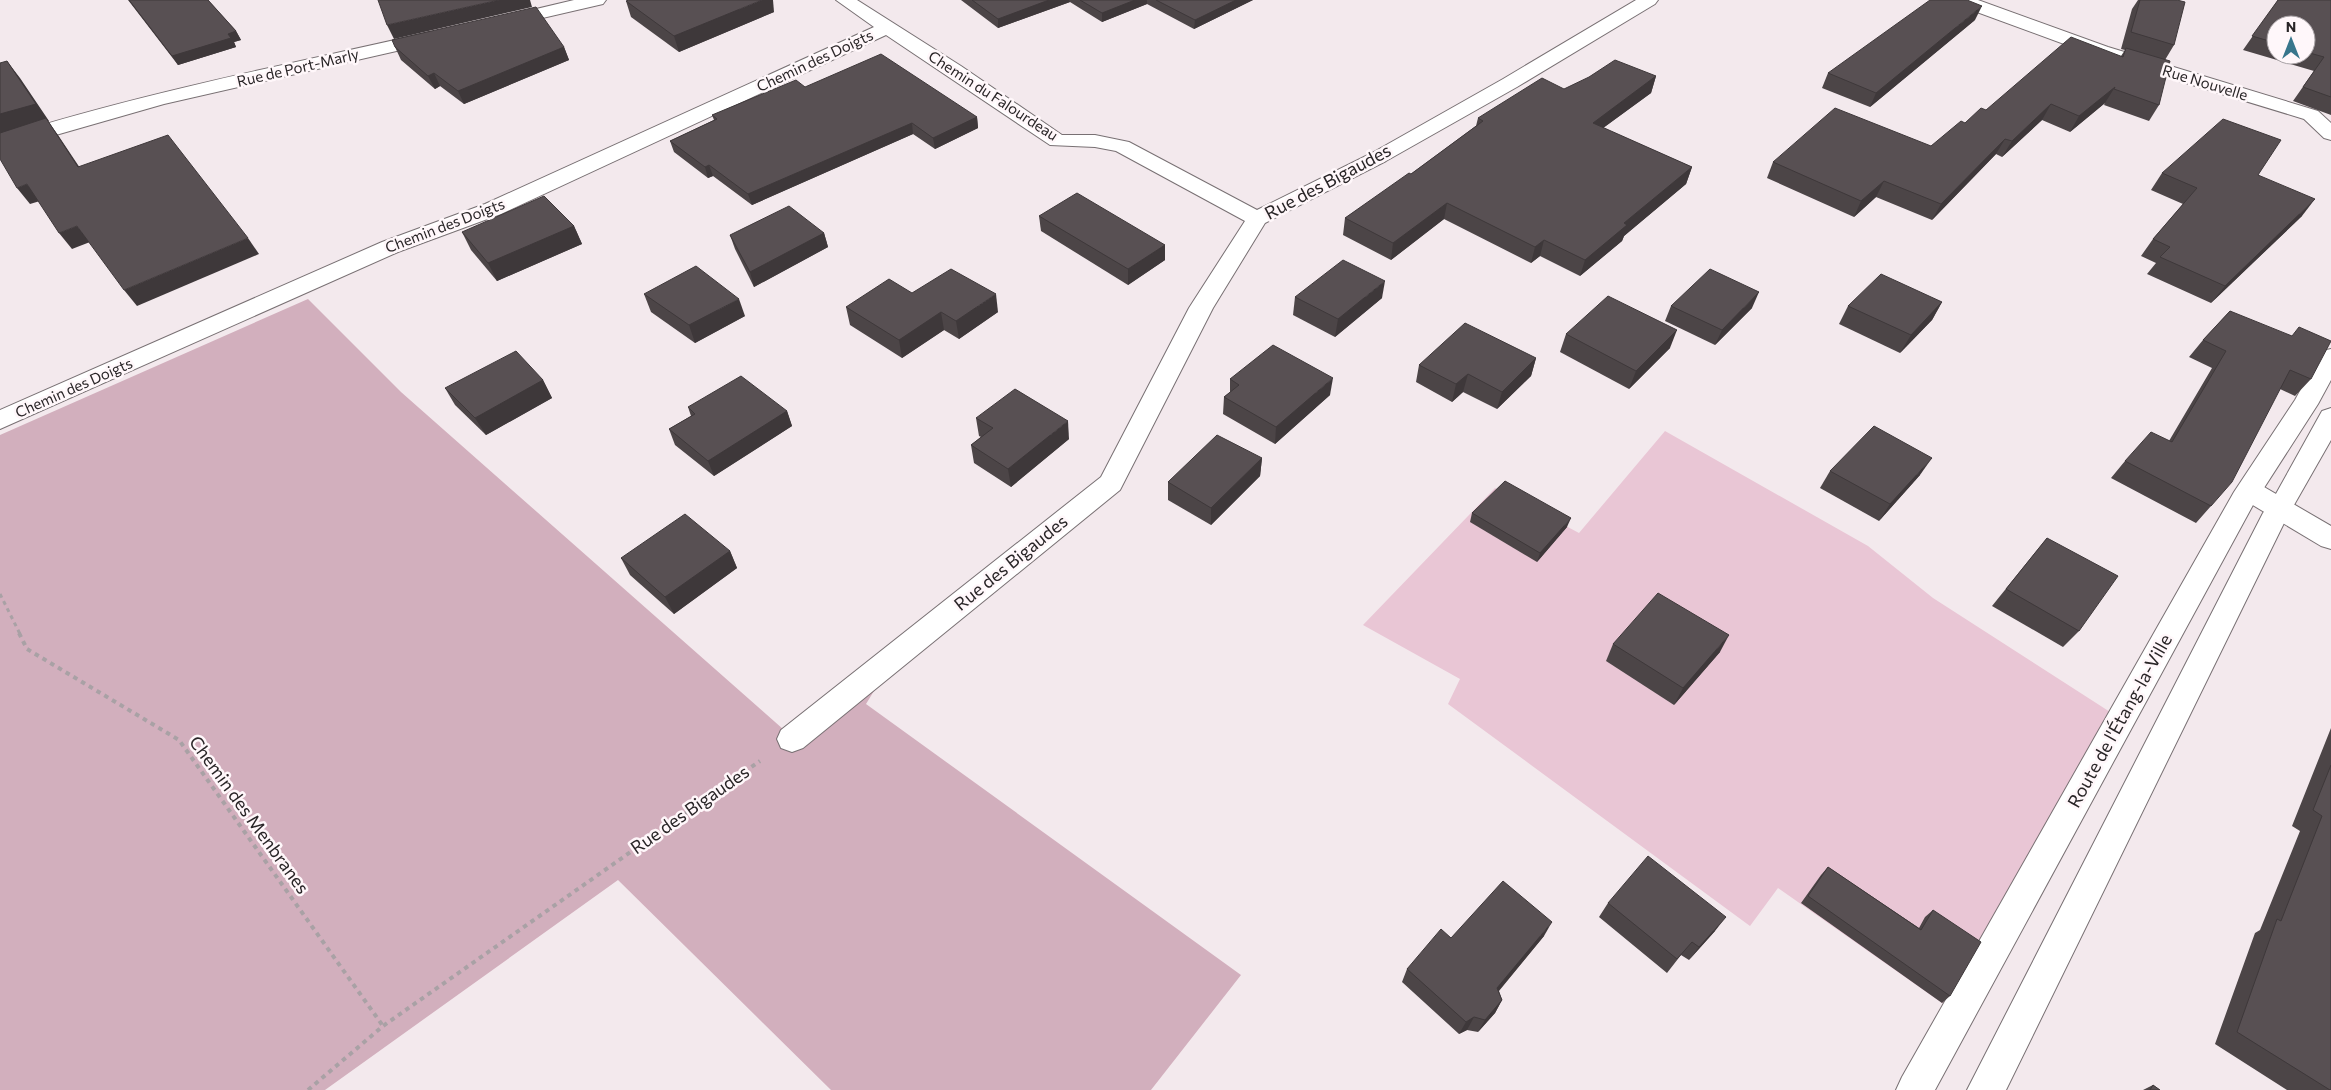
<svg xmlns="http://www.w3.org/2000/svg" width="2331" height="1090" font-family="Commissioner,sans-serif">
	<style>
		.green { fill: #e9c6d5 }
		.forest { fill: #d2afbd }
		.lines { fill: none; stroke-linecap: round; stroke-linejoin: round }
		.street-casing { stroke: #787073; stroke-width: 2 }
		.secondary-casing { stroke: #787073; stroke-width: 2 }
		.path-far1 { stroke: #a9a1a5; stroke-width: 3; stroke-dasharray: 4 4; stroke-linecap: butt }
		.path { stroke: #a9a1a5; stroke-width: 4; stroke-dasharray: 4.5 4.5; stroke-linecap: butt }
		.street { fill: #fff; fill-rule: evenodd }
		.secondary { fill: #fff; fill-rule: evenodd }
		.wall { fill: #4c4547; fill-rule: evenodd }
		.shaded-wall { fill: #3e383a }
		.building { fill: #585053; stroke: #3e383a }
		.labels { text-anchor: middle; stroke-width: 5; stroke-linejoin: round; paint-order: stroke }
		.far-street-label { font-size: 15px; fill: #292527; stroke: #fff7fa }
		.street-label { font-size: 18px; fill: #292527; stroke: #fff7fa }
	</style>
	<rect width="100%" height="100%" fill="#f3e9ed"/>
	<polygon class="green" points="1665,431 1868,546 1933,598 2121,719 1952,1010 1778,888 1750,926 1448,704 1460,679 1363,625 1495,488 1579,533"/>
	<polygon class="forest" points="308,299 401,392 792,737 888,668 866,704 1241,975 1151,1090 831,1090 618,880 325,1090 0,1090 0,435"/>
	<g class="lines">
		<defs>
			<g id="street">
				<polygon points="574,0 606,0 603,4 504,27 498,26 495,22 498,18"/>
				<polygon points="836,0 857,0 961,66 1062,135 1095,135 1129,142 1257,210 1372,153 1503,79 1636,0 1658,0 1655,4 1517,87 1386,161 1265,223 1213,308 1120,490 803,748 792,752 781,748 777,739 781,730 1101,477 1189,308 1245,221 1116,151 1095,147 1050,145 886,35 501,214 398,252 0,429 0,410 382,242 485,204 874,27"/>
				<polygon points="1952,0 1978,0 2108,47 2318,111 2331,123 2331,140 2324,138 2304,119 2094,55 1955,4"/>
				<path d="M430,32L436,34L439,38L436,42L164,104L0,151V138C141,93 286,65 430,32Z"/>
				<polygon points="2250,481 2259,484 2331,526 2331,549 2321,546 2241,498 2237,491 2241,484"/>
			</g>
			<g id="secondary">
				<polygon points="2331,349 2331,380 2318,404 2253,505 1935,1090 1896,1090 1902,1077 2234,492 2295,400 2322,351"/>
				<polygon points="2331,408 2331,440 2286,519 2006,1090 1967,1090 2263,513 2272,501 2322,411"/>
			</g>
		</defs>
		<use href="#street" class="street-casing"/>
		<use href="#secondary" class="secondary-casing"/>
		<polyline class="path-far1" points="0,594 20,634"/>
		<g class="path">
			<polyline points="19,633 27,649 179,740 383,1026"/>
			<polyline points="308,1090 383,1026 760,761"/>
		</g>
		<use href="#street" class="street"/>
		<use href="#secondary" class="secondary"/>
	</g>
	<g class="wall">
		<polygon points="128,0 208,0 236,31 241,40 234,42 236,47 178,65"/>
		<polygon points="961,0 1253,0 1194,29 1147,4 1102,22 1070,2 998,28"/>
		<polygon points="2138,0 2177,0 2174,45 2165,60 2159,105 2149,121 2104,105 2105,103 2070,132 2042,120 2002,157 1996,154 1932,220 1876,197 1854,217 1767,178 1773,162 1931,146 1965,123 1986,110 2121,56 2125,50 2121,49 2132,9"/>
		<path d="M2278,0H2331V115L2293,101L2314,71L2243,50ZM2276,25H2306V55H2276Z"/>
		<polygon points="626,1 774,12 679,52 631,17"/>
		<polygon points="1975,20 1870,107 1822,88 1828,73"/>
		<polygon points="395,47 564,47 569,60 464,104 440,86 435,89 401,60"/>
		<polygon points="1656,76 1651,93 1603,128 1692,167 1686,184 1624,236 1622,241 1580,276 1540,256 1531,263 1444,219 1391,260 1343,235 1345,218 1411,174 1476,126 1478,118 1564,89"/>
		<polygon points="805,87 977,117 978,128 935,149 913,134 752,205 713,176 708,178 674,152 670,141 714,120 712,115"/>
		<polygon points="2162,173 2258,175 2302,216 2211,303 2147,274 2156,263 2141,256 2153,239 2183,204 2151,190"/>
		<polygon points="1039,216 1165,245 1165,260 1128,285 1041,231"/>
		<polygon points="574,226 582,244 497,281 471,250 462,232"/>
		<polygon points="824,233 828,247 754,287 735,249 730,235"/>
		<polygon points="912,293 998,312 959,339 944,330 902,358 850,325 846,307"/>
		<polygon points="644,294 745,316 695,343 651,312"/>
		<polygon points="1295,297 1382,298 1335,337 1293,315"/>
		<polygon points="1942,302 1932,320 1900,353 1839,324 1848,306"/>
		<polygon points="1671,306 1752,308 1715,345 1665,321"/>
		<polygon points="2230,311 2311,379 2295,396 2280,389 2211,506 2196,523 2111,478 2125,461 2169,441 2212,368 2189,357 2203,340"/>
		<polygon points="1566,334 1670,348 1629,389 1560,352"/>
		<polygon points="1536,358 1531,376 1497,409 1463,392 1452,402 1416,382 1419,365"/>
		<polygon points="1230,379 1330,395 1275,444 1223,414 1224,397 1230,392"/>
		<polygon points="543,380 552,398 486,435 455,405 445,388"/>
		<polygon points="688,407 787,411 792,426 714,476 675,445 669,429 691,416"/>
		<polygon points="976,418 1069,439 1011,487 974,463 971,445 981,437 979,436"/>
		<polygon points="1262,458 1260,476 1211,525 1168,500 1168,482"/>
		<polygon points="1830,471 1920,475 1879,521 1820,488"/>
		<polygon points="1472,513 1567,527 1537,562 1470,522"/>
		<polygon points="2047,538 2079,631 2063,647 1992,606"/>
		<polygon points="730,551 737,568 674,614 630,575 621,558"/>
		<polygon points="1613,644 1720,652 1674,705 1606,661"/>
		<polygon points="2331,728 2331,1090 2287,1090 2215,1044 2255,933 2260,930 2300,831 2292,826"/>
		<polygon points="1828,867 1919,928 1925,917 1933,910 1950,996 1942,1003 1801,903 1821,875"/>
		<polygon points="1608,903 1715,931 1689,960 1681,955 1667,973 1599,917"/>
		<polygon points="1544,936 1499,991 1502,1000 1495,1013 1478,1032 1467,1030 1459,1034 1402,982 1407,969 1451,938"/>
		<polygon points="2153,1085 2160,1090 2143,1090"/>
	</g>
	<g class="shaded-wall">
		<polygon points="499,0 530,0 532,7 394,39 387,25"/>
		<polygon points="762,0 773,0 774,12 679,52 674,36"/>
		<polygon points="1049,0 1069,0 1070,2 998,28 998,19"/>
		<polygon points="1135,0 1147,0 1147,4 1102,22 1102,13"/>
		<polygon points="1236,0 1253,0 1194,29 1195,20"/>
		<polygon points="1982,6 1975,20 1870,107 1876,93"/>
		<polygon points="236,31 241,40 234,42 236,47 178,65 172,56"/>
		<polygon points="564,47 569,60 464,104 458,91"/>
		<polygon points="7,61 20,78 49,121 48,121 58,135 90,183 0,136 0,114"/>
		<polygon points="434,73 440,86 435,89 428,76"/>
		<polygon points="1656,76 1651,93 1588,139 1593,123"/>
		<polygon points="2115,87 2105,103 2070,132 2079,116"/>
		<polygon points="2051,104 2042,120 2002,157 2012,141"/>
		<polygon points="977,117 978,128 935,149 933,138"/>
		<polygon points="912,123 913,134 752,205 748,194"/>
		<polygon points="2005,139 1996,154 1932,220 1941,204"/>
		<polygon points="709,165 713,176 708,178 705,167"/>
		<polygon points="1692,167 1686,184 1624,236 1622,241 1580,276 1585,260 1624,223"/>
		<polygon points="1884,181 1876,197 1854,217 1861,201"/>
		<polygon points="27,184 40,201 30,204 17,188"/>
		<polygon points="2315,199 2302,216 2211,303 2225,286"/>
		<polygon points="1447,203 1444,219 1391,260 1393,243"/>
		<polygon points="77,226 90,242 72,249 59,233"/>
		<polygon points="574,226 582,244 497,281 488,263"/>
		<polygon points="824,233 828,247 754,287 750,272"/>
		<polygon points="248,238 259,254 137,306 124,290"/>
		<polygon points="1544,240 1540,256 1531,263 1535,247"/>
		<polygon points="1165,245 1165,260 1128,285 1128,269"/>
		<polygon points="1385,281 1382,298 1335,337 1338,319"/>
		<polygon points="1759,292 1752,308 1715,345 1722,330"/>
		<polygon points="996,294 998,312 959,339 956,321"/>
		<polygon points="739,299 745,316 695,343 689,325"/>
		<polygon points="1942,302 1932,320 1900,353 1911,335"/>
		<polygon points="941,312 944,330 902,358 899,340"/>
		<polygon points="1677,330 1670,348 1629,389 1636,371"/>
		<polygon points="1536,358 1531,376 1497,409 1502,392"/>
		<polygon points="1468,374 1463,392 1452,402 1456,384"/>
		<polygon points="1333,378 1330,395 1275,444 1276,427"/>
		<polygon points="543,380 552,398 486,435 475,418"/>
		<polygon points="787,411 792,426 714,476 708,461"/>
		<polygon points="1068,421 1069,439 1011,487 1008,469"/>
		<polygon points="1262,458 1260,476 1211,525 1211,508"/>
		<polygon points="1932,458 1920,475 1879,521 1890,504"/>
		<polygon points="1571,518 1567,527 1537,562 1540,553"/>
		<polygon points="730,551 737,568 674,614 665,597"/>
		<polygon points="1729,635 1720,652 1674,705 1683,688"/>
		<polygon points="1726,917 1715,931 1689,960 1699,947"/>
		<polygon points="1552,922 1544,936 1490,1001 1497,988"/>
		<polygon points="1502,1000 1495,1013 1478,1032 1485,1020"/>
		<polygon points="1474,1017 1467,1030 1459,1034 1466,1022"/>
	</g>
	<g class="building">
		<polygon points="129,0 208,0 236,31 228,34 231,38 172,56"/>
		<polygon points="378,0 499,0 387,25"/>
		<polygon points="629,0 762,0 674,36 626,1"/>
		<polygon points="972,0 1049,0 998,19"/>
		<polygon points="1080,0 1135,0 1102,13"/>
		<polygon points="1156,0 1236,0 1195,20"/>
		<polygon points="1930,0 1967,0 1982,6 1876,93 1828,73"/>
		<polygon points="2140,0 2177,0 2185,2 2174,45 2131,32"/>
		<polygon points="2278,0 2331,0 2331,97 2303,87 2324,57 2306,52 2306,25 2276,25 2276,43 2252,36"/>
		<polygon points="536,7 564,47 458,91 434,73 428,76 395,47 392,40"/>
		<polygon points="2071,37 2123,57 2126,48 2170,61 2159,105 2114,89 2115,87 2079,116 2051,104 2012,141 2005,139 1941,204 1884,181 1861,201 1773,162 1835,108 1931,146 1961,121 1965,123 1981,108 1986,110"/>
		<polygon points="881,54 977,117 933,138 912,123 748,194 709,165 705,167 670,141 717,119 712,115 796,80 805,87"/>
		<polygon points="1615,60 1656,76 1593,123 1692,167 1624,223 1627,225 1585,260 1544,240 1535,247 1447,203 1393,243 1345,218 1409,173 1411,174 1483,121 1478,118 1542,78 1564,89 1589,77"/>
		<polygon points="7,61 36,104 0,114 0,63"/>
		<polygon points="46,118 78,167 168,135 248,238 124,290 77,226 59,233 27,184 17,188 0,159 0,133"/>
		<polygon points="2223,119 2281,140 2258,175 2315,199 2225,286 2160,257 2170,247 2153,239 2197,188 2162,173"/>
		<polygon points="1077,193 1165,245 1128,269 1039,216"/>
		<polygon points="544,196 574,226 488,263 462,232"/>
		<polygon points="789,206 824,233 750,272 730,235"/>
		<polygon points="1343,260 1385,281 1338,319 1295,297"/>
		<polygon points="696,266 739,299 689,325 644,294"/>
		<polygon points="951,269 996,294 956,321 941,312 899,340 846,307 889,279 912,293"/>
		<polygon points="1710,269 1759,292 1722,330 1671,306"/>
		<polygon points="1881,274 1942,302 1911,335 1848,306"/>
		<polygon points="1608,296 1677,330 1636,371 1566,334"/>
		<polygon points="2230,311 2292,336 2299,327 2331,341 2311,379 2290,370 2232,482 2211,506 2125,461 2151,432 2172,442 2226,351 2203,340"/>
		<polygon points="1465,323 1536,358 1502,392 1468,374 1456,384 1419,365"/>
		<polygon points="1273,345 1333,378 1276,427 1224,397 1239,385 1230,379"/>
		<polygon points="516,351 543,380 475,418 445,388"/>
		<polygon points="741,376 787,411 708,461 669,429 695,414 688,407"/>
		<polygon points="1015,389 1068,421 1008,469 971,445 993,428 976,418"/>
		<polygon points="1874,426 1932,458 1890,504 1830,471"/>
		<polygon points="1217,435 1262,458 1211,508 1168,482"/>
		<polygon points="1505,481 1571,518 1540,553 1472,513"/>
		<polygon points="685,514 730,551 665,597 621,558"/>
		<polygon points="2047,538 2118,576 2079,631 2006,589"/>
		<polygon points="1658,593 1729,635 1683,688 1613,644"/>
		<polygon points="2331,765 2331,1090 2330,1090 2237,1032 2277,919 2281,921 2322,816 2313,810"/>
		<polygon points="1648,856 1726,917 1699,947 1692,942 1677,959 1608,903"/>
		<polygon points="1828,867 1921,930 1933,910 1981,942 1950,996 1808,896"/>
		<polygon points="1503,881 1552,922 1497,988 1502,1000 1485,1020 1474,1017 1466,1022 1407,969 1441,929 1451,938"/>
		<polygon points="2153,1085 2160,1090 2150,1090"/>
	</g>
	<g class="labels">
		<g class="far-street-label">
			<text transform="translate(815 61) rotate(-25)" y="5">Chemin des Doigts</text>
			<text transform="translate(298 68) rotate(-13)" y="5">Rue de Port-Marly</text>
			<text transform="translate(2205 83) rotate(17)" y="5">Rue Nouvelle</text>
			<text transform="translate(993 96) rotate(33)" y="5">Chemin du Falourdeau</text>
			<text transform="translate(445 226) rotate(-21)" y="5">Chemin des Doigts</text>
			<text transform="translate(74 388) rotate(-24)" y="5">Chemin des Doigts</text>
		</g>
		<g class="street-label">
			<text transform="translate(1328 182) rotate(-28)" y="6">Rue des Bigaudes</text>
			<text transform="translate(1011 563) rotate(-39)" y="6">Rue des Bigaudes</text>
			<text transform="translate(2120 721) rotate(-61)" y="6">Route de l'Étang-la-Ville</text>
			<text transform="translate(690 810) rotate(-35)" y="6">Rue des Bigaudes</text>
			<text transform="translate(249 815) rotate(54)" y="6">Chemin des Menbranes</text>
		</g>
	</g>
	<g transform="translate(2291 40)"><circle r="24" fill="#fff7fa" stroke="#a9a3a6"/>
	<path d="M0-4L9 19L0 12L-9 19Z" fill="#38768c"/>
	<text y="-8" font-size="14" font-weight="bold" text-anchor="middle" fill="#292527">N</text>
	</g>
</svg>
